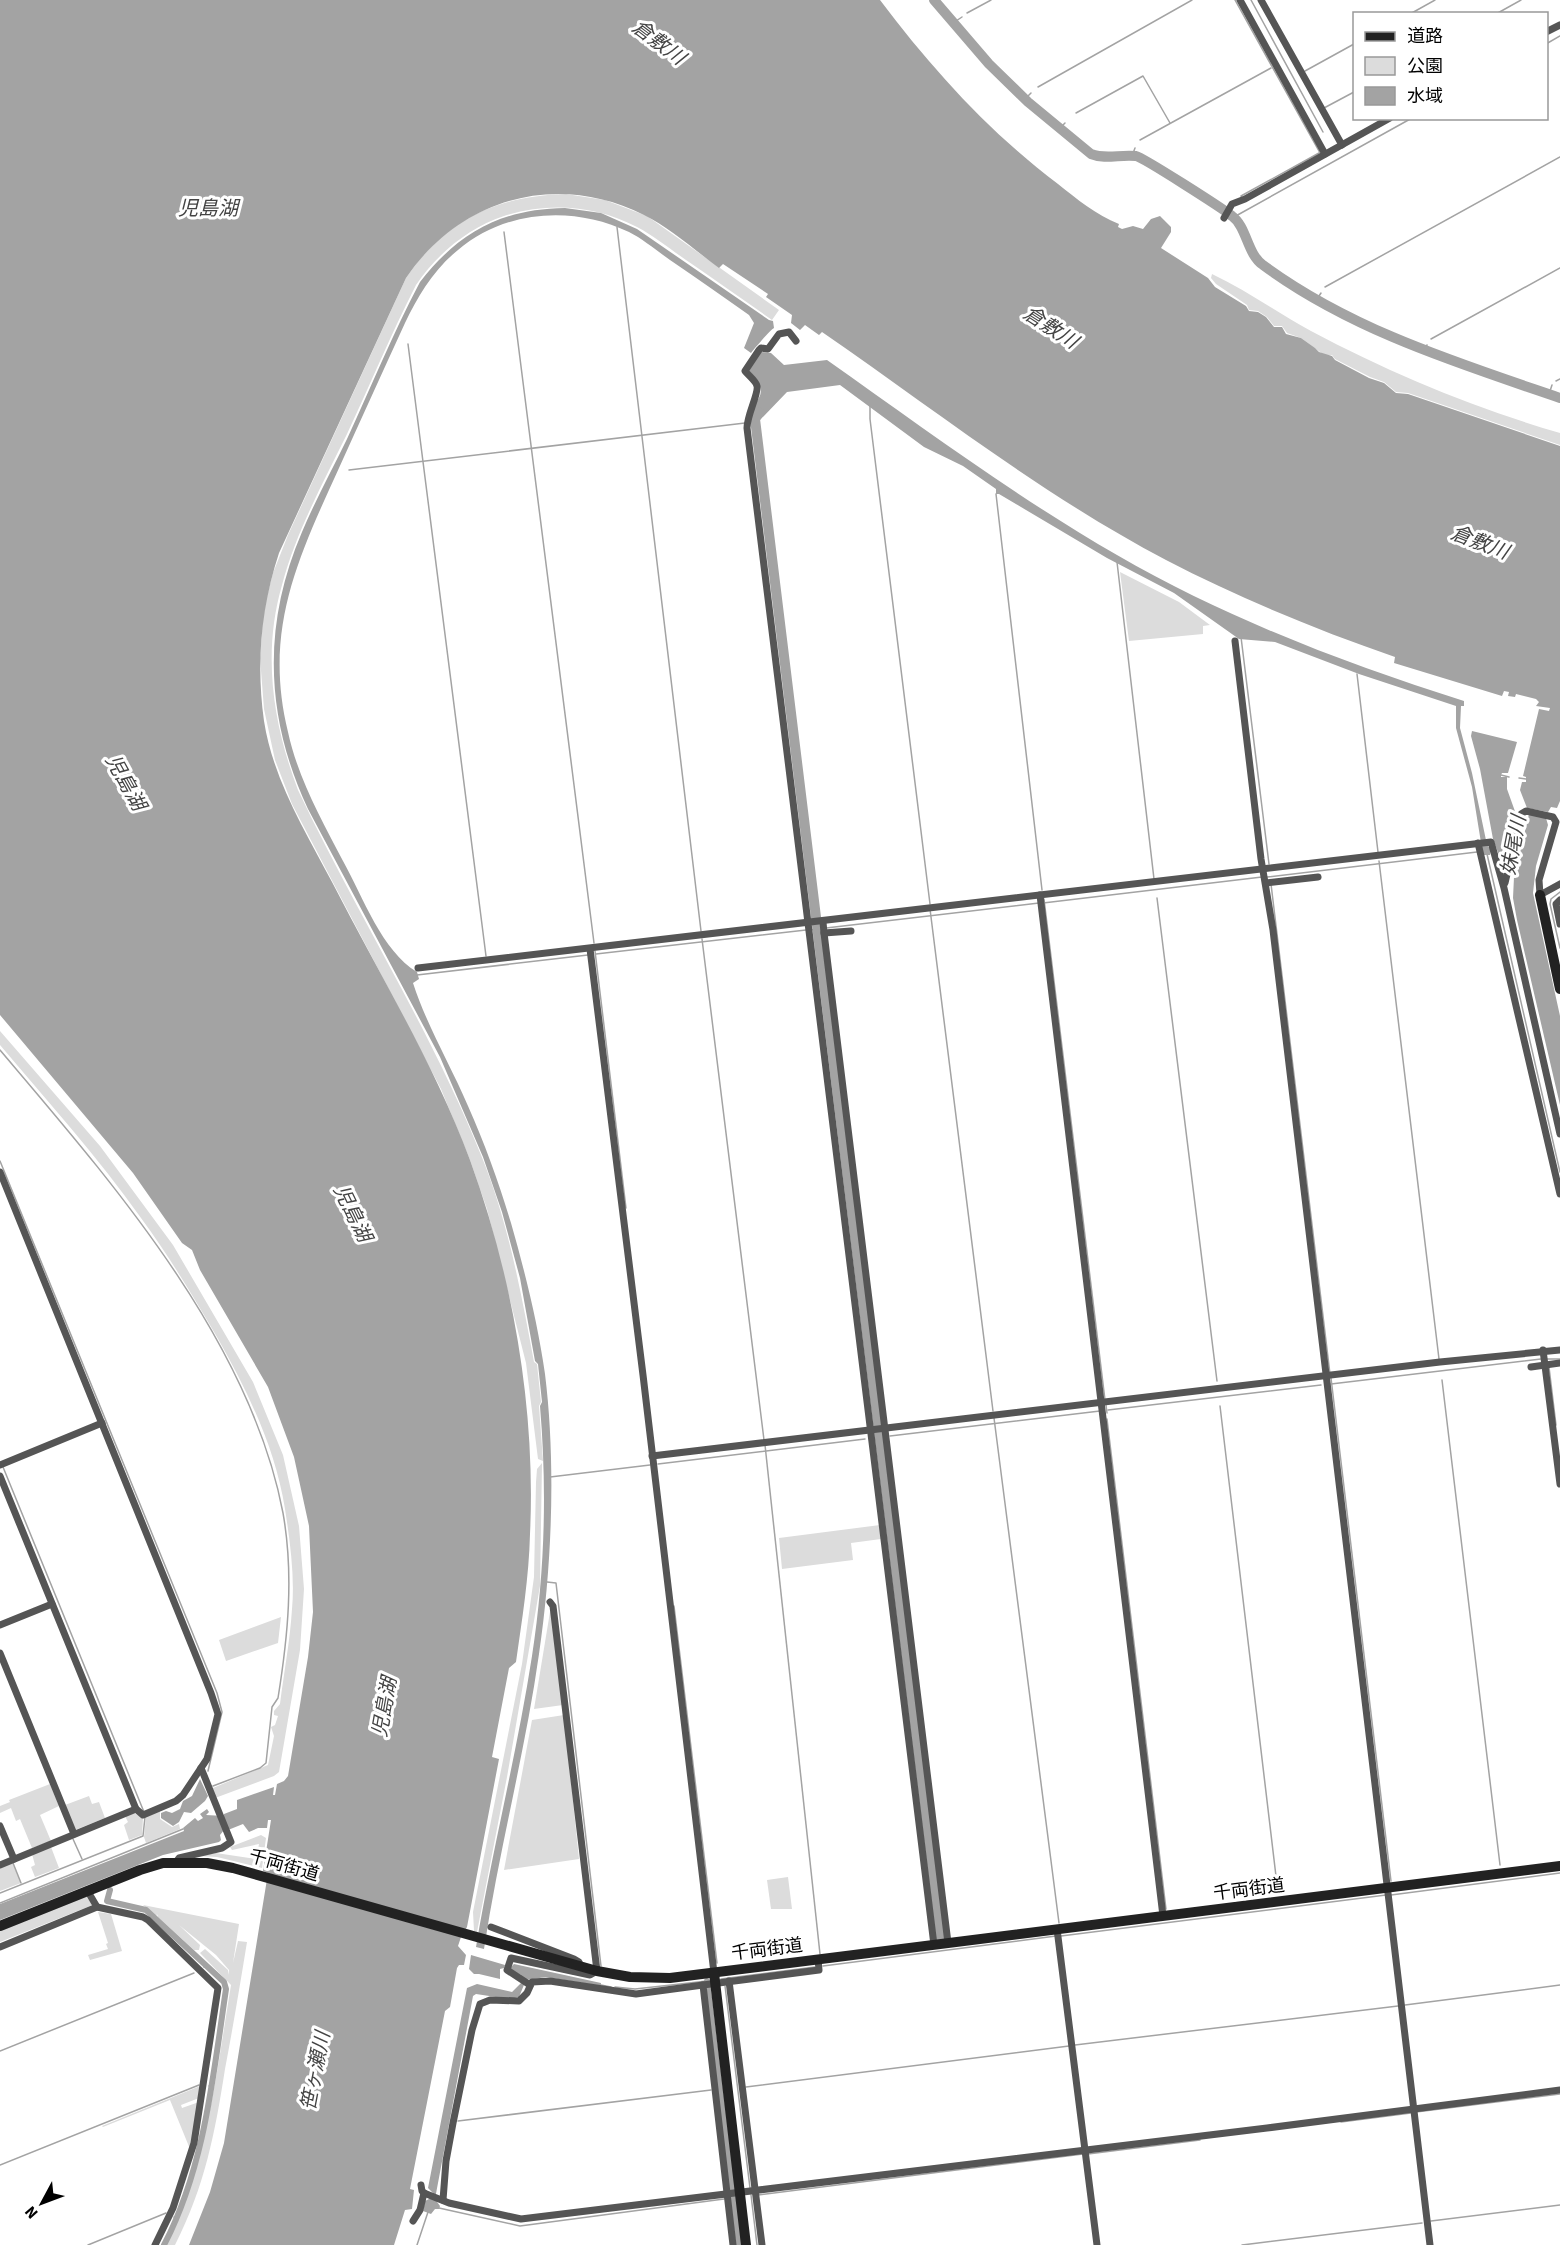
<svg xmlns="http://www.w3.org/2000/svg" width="1560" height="2245" font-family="'Source Sans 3','Noto Sans JP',sans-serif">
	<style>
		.green { fill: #dcdcdc }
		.water { fill: #a3a3a3 }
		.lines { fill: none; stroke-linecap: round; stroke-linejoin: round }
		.stream { stroke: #a3a3a3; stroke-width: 1.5 }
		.canal { stroke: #a3a3a3; stroke-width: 6 }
		.river { stroke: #a3a3a3; stroke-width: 10 }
		.street { stroke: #555; stroke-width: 7 }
		.secondary { stroke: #222; stroke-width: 10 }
		.labels { text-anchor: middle; stroke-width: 6; stroke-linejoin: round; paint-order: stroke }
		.street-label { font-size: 18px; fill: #000; stroke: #fff }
		.water-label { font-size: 20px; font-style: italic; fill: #444; stroke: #fff }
	</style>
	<rect width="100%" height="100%" fill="#fff"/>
	<g class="green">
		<path d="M566,194L605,200L647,216L779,310L772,320C744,300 715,280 686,260C670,249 654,236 637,227C595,205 548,202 504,216C468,228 437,254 416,285C391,334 370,385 347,434C323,483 296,532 282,585C262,654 273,724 298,790C356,913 430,1028 481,1155C508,1221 521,1292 534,1362L537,1364L541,1402L539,1406L543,1461L538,1459L526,1363L487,1209L470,1160L441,1089L292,804L275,760L264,709L260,658L263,619L267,596L273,573L288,535L406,278C446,219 496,196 566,194Z"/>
		<path d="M1212,274C1246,290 1278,313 1311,331C1390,373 1474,408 1560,433V445L1408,393L1396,392L1384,382L1370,377L1335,359L1332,355H1324L1301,338L1287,333L1282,326H1274L1267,317L1258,311L1249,310L1247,305L1216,284L1211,278Z"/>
		<polygon points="1120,572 1179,602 1210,625 1203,626 1203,634 1129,641"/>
		<path d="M0,1031L100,1146L173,1245L253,1382L283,1455L299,1526L304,1589L300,1650L279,1772L274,1776L215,1798L212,1790L213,1788L268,1765L274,1736L271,1727L275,1725L278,1716L274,1715V1711L280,1704C284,1672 290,1641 292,1609C295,1577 290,1541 285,1509C275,1447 248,1392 217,1337C193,1296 169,1256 141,1218C98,1157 48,1102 0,1045Z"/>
		<polygon points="542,1463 540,1586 507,1777 477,1932 474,1931 473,1912 522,1664 534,1577 536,1482 537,1469"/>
		<polygon points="880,1525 881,1539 851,1543 853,1560 782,1569 779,1538"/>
		<polygon points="553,1611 563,1705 534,1709 550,1612"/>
		<polygon points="281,1617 278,1643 226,1661 219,1640"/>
		<polygon points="564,1715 579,1859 504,1870 532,1720"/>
		<polygon points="50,1784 59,1806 40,1815 51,1841 32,1848 20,1819 16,1821 11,1808 0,1813 0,1806 10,1802 9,1800"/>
		<polygon points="89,1796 92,1804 99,1802 105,1818 75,1830 65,1805"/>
		<polygon points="160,1810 160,1819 172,1827 179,1824 180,1829 146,1843 144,1837 146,1817"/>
		<polygon points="134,1813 143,1818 142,1835 129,1840 124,1825 128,1822 125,1816"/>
		<polygon points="261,1835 266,1838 262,1868 217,1857 198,1856 216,1853 256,1859 259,1844 232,1850 230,1847"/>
		<polygon points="51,1847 59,1868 35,1877 31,1867 35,1865 32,1854"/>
		<polygon points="12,1862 21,1883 0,1891 0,1867"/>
		<polygon points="788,1877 792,1909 771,1909 767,1880"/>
		<polygon points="86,1896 92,1904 90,1906 0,1942 0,1930"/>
		<path d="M143,1905L239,1924L233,1963L238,1941L247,1942C240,1985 233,2027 225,2069C215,2133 205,2186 175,2245H167C207,2161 216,2076 231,1985L200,1953L205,1949L228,1970V1975L229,1970L216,1955L179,1925L200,1945L199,1950H194L158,1917L157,1914L156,1917Z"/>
		<polygon points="98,1912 111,1914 122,1951 90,1960 88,1955 108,1949 106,1944 108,1943"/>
		<polygon points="200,2086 199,2098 181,2105 182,2108 199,2102 190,2149 170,2100 103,2127 102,2126"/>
	</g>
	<g class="water">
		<path d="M0,0H880C932,69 989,132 1058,184C1077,199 1096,215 1119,224L1118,227L1122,229L1133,226L1143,229L1151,219L1160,216L1171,227V232L1161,248L1208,278L1215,287L1246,306L1249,311L1258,312L1266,317L1274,327H1282L1286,334L1301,338L1315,348L1319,352L1332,356L1335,360L1369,378L1384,383L1396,393L1408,394L1560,446V801L1557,808L1551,807L1548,812L1527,808L1520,790L1522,782H1526V777L1523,776L1539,709L1549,711L1550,708L1536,706L1539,702L1536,699L1516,694L1515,697L1508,696L1509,692L1504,691L1502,696L1394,663L1395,657C1317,630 1239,598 1166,560C1044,496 935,410 822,332L819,335L805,325L800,330L791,323L792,315L766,297L768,294L723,264L719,268C696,251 670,228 644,215C557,171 460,198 406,278L279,553C261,608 256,663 264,721C273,779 305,831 332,882C379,974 434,1063 470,1160C513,1278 536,1409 530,1534C529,1577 522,1620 516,1662L509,1668L492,1757L499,1759L467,1927L461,1937L458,1946L466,1955L464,1965H459L457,1968L450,2007L445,2011L410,2189L414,2190L412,2209L405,2210L394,2245H189L210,2192L224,2143L268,1873L263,1871L271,1820H268L267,1828H258L249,1832L243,1824L228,1830V1825L220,1835L221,1840L219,1842L163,1855L0,1920V1904L184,1831L183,1828L195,1818L198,1821L203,1818L200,1814L207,1809L209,1812L206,1815L224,1816V1814L237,1809V1800L274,1787L273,1795H275L277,1784L284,1781L288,1776L308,1657L313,1612L309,1526L294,1457L268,1387L200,1270L192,1250L182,1243L133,1173L0,1015Z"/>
		<path d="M565,208L601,213L637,229L769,320L773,321L774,328C771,329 754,349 751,353L744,348L754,323L749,315C723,297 697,278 670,260C657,251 643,239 629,232C573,205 505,210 458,250C434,269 418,296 405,323C383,371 361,419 339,468C298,558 263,630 288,732C298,778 321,819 343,861C363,897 382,951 417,972L419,979L413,983C427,1026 450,1064 468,1106C485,1144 499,1183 511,1223C525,1272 538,1324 545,1374C556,1463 552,1565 539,1654C525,1753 499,1850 484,1949L476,1947C492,1851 517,1753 532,1656C545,1572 547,1489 540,1406L542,1402L538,1364L535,1361L520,1278L502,1212L483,1157L440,1057L308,809C265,717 262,625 302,532C316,499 332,470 347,439C371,387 393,333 420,282C459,232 501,209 565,208Z"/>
		<path d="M761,352L771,353L784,365L827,360C922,427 1016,497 1117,555C1226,618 1344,663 1464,701V706H1461L1460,728L1472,773L1487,845L1491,850L1490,855H1483L1472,787L1456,728V706L1359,674L1275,642L1239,639L1174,593L1107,558L999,494H996V489L963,466L924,447L840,385L787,392L759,421V424H752C747,397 777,399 748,370Z"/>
		<polygon points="1472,731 1517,742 1508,773 1502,773 1501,775 1501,777 1507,777 1507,789 1517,817 1508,855 1499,855 1493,839 1480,769 1471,736"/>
		<polygon points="1529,814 1546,818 1548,825 1536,866 1533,893 1560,1016 1560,1105 1517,920 1513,898 1514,877"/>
		<polygon points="200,1779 208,1796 205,1801 191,1813 184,1812 179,1822 173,1826 161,1818 161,1813 166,1811 172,1813 180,1809 183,1801 192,1796"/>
		<polygon points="471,1955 505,1965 504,1968 500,1969 500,1979 479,1974 474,1974 469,1969"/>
		<polygon points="514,1964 601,1983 601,1986 546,1977 526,1980 519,1997 509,1999 476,1994 473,1996 435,2199 440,2206 439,2209 435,2209 431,2214 423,2211 425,2201 433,2197 433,2193 428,2188 467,1988 477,1984 512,1992 522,1982 521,1975 509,1969"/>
	</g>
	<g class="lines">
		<g class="stream">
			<polyline points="1235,0 1320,153"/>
			<polyline points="1251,0 1323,132"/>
			<polyline points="967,13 991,0"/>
			<polyline points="1410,14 1435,0"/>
			<polyline points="1496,14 1521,0"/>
			<polyline points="953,23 962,17"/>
			<polyline points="1546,44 1560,36"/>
			<polyline points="1305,71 1354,44"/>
			<polyline points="1038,87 1192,0"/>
			<polyline points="1025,99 1031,93"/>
			<polyline points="1324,108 1354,92"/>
			<polyline points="1076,113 1143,76 1170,123"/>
			<polyline points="1060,128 1065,123"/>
			<polyline points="1140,140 1271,68"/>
			<polyline points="1132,156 1135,148"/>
			<polyline points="1242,198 1241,196 1319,153"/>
			<polyline points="1234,217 1412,118"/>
			<polyline points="617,227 701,931"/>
			<polyline points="504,232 594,943"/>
			<polyline points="1325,287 1560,157"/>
			<polyline points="1317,299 1321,293"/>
			<polyline points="1431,339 1560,268"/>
			<polyline points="408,344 486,956"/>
			<polyline points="1424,350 1427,345"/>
			<polyline points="1556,381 1560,379"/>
			<polyline points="1549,394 1552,385"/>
			<polyline points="870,406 870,419 930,904"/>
			<polyline points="349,470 745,423"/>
			<polyline points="996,494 1042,890"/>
			<polyline points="1117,562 1154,879"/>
			<polyline points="1241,637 1269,864"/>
			<polyline points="1357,674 1378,852"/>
			<polyline points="1501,775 1509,777"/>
			<polyline points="1519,778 1526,779"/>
			<polyline points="1487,854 1560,1172"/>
			<polyline points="1379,861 1439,1359"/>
			<polyline points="1267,877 1477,852"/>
			<polyline points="1271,884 1330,1374"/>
			<polyline points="1560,892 1551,899 1550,904 1560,948"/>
			<polyline points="1157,898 1217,1381"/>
			<polyline points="1044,899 1105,1400"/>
			<polyline points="1043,903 1262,877"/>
			<polyline points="930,909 993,1411"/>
			<polyline points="826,928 1039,903"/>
			<polyline points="811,930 821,928"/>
			<polyline points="702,939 764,1440"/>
			<polyline points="595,951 626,1208"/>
			<polyline points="596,954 806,930"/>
			<polyline points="417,975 588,955"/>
			<path d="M0,1050C111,1181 250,1339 283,1513C294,1575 288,1636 278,1698L272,1707L266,1763L260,1768L213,1786"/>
			<polyline points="0,1161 217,1693 222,1712 208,1771"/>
			<polyline points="1546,1359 1560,1359"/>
			<polyline points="1549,1367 1556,1425"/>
			<polyline points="1331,1378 1391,1881"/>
			<polyline points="1442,1380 1500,1865"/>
			<polyline points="1331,1384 1541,1359"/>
			<polyline points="1106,1405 1107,1413"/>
			<polyline points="1220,1406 1278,1893"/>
			<polyline points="1108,1410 1321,1385"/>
			<polyline points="994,1418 1059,1923"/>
			<polyline points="1107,1419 1166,1909"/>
			<polyline points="890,1436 1100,1411"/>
			<polyline points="765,1445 820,1954"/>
			<polyline points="658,1464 865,1439"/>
			<polyline points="3,1467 144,1812"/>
			<polyline points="550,1477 650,1465"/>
			<polyline points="547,1582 556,1583 601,1966"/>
			<polyline points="674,1606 717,1963"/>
			<polyline points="73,1839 82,1859"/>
			<polyline points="13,1863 21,1883"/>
			<polyline points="0,1893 143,1836 145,1817"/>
			<polyline points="1391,1895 1560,1873"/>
			<polyline points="0,1903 183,1829"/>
			<polyline points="1061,1936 1386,1895"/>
			<polyline points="823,1966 1056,1936"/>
			<polyline points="204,1967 205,1965"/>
			<polyline points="721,1979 815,1967"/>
			<polyline points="601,1985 611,1987"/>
			<polyline points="725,1986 750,2188"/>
			<polyline points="615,1987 635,1989 707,1981"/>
			<polyline points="1405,2005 1560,1985"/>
			<polyline points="1075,2045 1398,2006"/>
			<polyline points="0,2051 194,1973"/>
			<polyline points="209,2086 211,2086"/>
			<polyline points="746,2087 1069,2046"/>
			<polyline points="1416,2112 1560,2094"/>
			<polyline points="458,2121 711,2090"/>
			<polyline points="1341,2122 1411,2113"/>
			<polyline points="1088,2154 1200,2140"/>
			<polyline points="0,2165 199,2085"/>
			<polyline points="751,2195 757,2245"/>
			<polyline points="758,2195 1083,2154"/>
			<polyline points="439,2208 520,2226 724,2199"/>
			<polyline points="174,2217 176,2218"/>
			<polyline points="1431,2221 1560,2205"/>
			<polyline points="88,2245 166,2213"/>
			<polyline points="417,2245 428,2212"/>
			<polyline points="1242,2245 1422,2223"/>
		</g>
		<g class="canal">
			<path d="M110,1890L107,1901L146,1910L224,1982L226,1989C213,2076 205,2166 164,2245"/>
			<polyline points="707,1981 739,2245"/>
		</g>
		<g class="river">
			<path d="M934,0L989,64L1028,102L1091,154C1106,160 1120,154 1136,156C1144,158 1222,208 1232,216C1247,227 1247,254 1263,265C1351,330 1458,363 1560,398"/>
			<polyline points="759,412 755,419 941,1938"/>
		</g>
		<g class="street">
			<polyline points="1240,0 1325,154"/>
			<polyline points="1261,0 1342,145"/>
			<polyline points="1546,32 1560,25"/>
			<polyline points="1224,218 1232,204 1245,199 1390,118"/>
			<path d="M796,341L789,332L779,334L768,349L761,348L759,350L745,371C749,376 756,381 757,386C759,393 747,415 747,428L934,1945"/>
			<polyline points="1235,641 1261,859 1273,930 1430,2245"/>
			<polyline points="1478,843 1560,1194"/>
			<polyline points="1266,883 1318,877"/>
			<polyline points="1505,883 1521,814 1526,811 1553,817 1556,822 1539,880 1540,895 1560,884"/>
			<polyline points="1040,895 1163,1916"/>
			<polyline points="1560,900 1556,904 1560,924"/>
			<polyline points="823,922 824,933 851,931"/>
			<polyline points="824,933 948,1943"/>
			<polyline points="590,949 643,1375 714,1973"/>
			<polyline points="418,968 1491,842 1504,888 1560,1134"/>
			<polyline points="0,1172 211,1693 218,1714 207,1759 183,1795 176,1801 143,1815 136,1809 0,1476"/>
			<polyline points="1543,1350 1560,1484"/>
			<polyline points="1531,1367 1560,1363"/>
			<polyline points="652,1456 1440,1362 1560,1350"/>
			<polyline points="0,1465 102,1423"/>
			<polyline points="0,1625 52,1604"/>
			<polyline points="0,1653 74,1834"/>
			<polyline points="0,1826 14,1859"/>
			<polyline points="176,1862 179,1858 222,1848 231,1842 201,1768"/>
			<polyline points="0,1865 136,1809"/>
			<polyline points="87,1890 97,1907"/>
			<polyline points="491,1927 574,1959 579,1962 581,1967"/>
			<polyline points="1057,1929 1097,2245"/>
			<polyline points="0,1947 97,1907 143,1917 148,1920 218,1988 194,2143 173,2208 155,2245"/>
			<polyline points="729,1981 762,2245"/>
			<polyline points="530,1985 507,1970 511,1958 590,1975 597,1971 553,1606 550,1602"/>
			<polyline points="421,2185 422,2191 424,2193 449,2203 521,2219 1267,2128 1560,2090"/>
			<polyline points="443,2200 446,2161 453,2123 472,2030 480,2004 490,2000 519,2001 527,1993 532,1982 550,1981 636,1994 703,1985"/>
			<polyline points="413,2221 420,2210 424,2193"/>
			<polyline points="733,2245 703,1985 819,1970 818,1959"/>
		</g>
		<g class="secondary">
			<polyline points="1540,895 1560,989"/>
			<polyline points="0,1926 140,1870 163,1863 207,1863 233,1868 597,1971 630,1977 670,1978 1560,1866"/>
			<polyline points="714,1973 746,2245"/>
		</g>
	</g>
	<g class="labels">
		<g class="street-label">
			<text transform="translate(284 1865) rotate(16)" y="6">千両街道</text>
			<text transform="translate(1249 1889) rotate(-7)" y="6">千両街道</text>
			<text transform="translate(767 1949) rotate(-7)" y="6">千両街道</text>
		</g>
		<g class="water-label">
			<text transform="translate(659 42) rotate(37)" y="7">倉敷川</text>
			<text x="208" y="215">児島湖</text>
			<text transform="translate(1051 327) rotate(33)" y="7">倉敷川</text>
			<text transform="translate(1480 542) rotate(21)" y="7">倉敷川</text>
			<text transform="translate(126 782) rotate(61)" y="7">児島湖</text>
			<text transform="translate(1513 845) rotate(-79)" y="7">妹尾川</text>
			<text transform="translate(353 1213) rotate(64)" y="7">児島湖</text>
			<text transform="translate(384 1707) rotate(-80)" y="7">児島湖</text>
			<text transform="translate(315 2071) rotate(-79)" y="7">笹ヶ瀬川</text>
		</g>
	</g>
	<rect x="1353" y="12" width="195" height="108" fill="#ffffff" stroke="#999999" stroke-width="1.5"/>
	<rect x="1365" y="32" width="30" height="9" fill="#222222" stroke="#999999" stroke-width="1.5"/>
	<text x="1407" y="42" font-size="18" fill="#000000">道路</text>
	<rect x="1365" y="57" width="30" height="18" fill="#dcdcdc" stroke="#999999" stroke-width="1.5"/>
	<text x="1407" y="72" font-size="18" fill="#000000">公園</text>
	<rect x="1365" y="87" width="30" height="18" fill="#a3a3a3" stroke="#999999" stroke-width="1.5"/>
	<text x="1407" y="102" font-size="18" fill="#000000">水域</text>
	<g transform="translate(42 2203) rotate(229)" stroke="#ffffff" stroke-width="4.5" paint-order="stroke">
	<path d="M0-4.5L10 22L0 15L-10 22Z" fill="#000000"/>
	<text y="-9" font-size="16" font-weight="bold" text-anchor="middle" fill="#000000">N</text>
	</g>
</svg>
